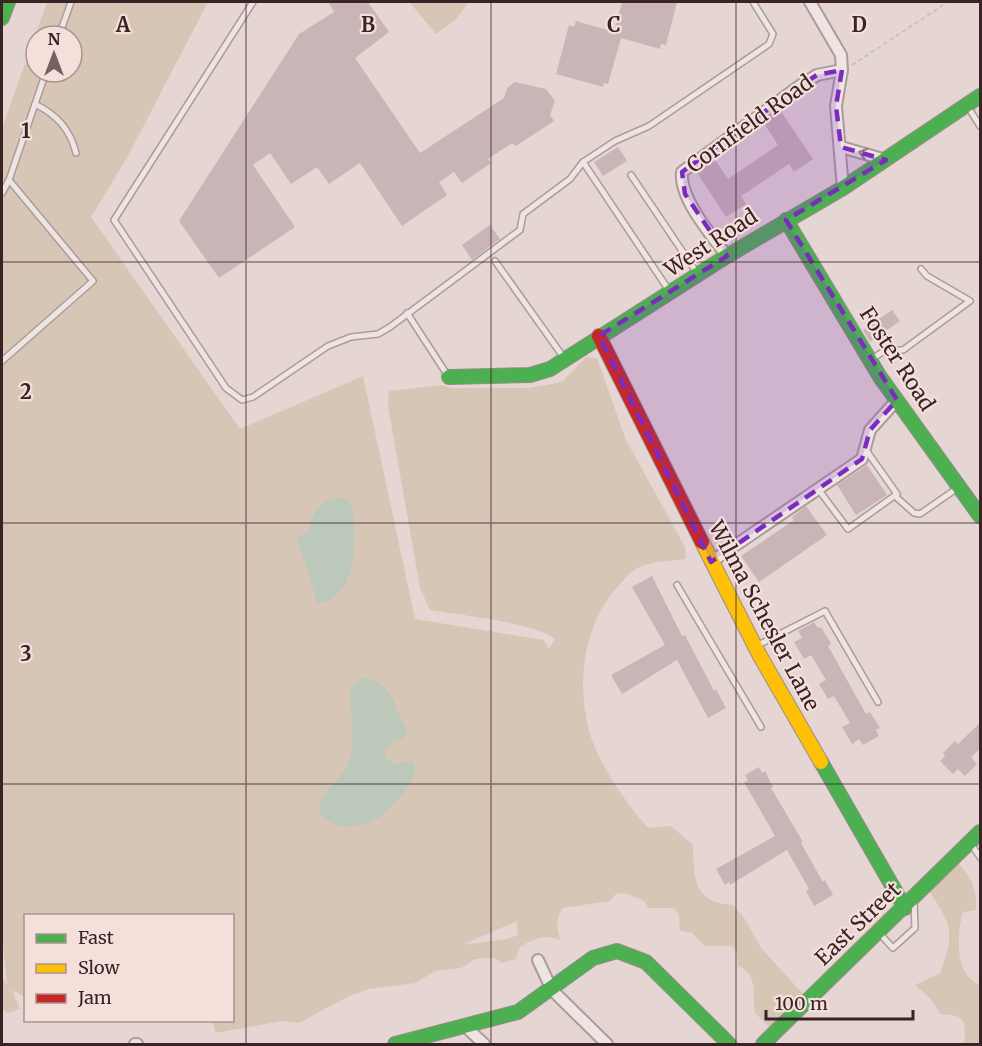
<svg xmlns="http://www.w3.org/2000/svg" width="982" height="1046" font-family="Merriweather,serif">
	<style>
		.green { fill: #d7c6b6; fill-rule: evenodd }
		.water { fill: #bcc8ba }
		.building { fill: #c9b5b5 }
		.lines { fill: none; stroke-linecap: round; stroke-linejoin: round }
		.lane-casing { stroke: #ab9c9b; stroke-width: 8 }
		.street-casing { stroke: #ab9c9b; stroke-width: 14 }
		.fast-casing { stroke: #9b8c8c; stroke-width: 16 }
		.slow-casing { stroke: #9b8c8c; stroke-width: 16 }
		.jam-casing { stroke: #9b8c8c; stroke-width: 16 }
		.path { stroke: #c7bcba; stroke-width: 1.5; stroke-dasharray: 4.5 3; stroke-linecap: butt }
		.lane { stroke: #eee5e3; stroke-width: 5 }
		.street { stroke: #eee5e3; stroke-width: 10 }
		.fast { stroke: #4caf50; stroke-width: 14 }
		.slow { stroke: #ffc107; stroke-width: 14 }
		.jam { stroke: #c62828; stroke-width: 14 }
		.oneway { stroke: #948484 }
		.marked { fill: #7b2cbf; fill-opacity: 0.2; stroke: #7b2cbf; stroke-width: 4.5; stroke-dasharray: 12 8; stroke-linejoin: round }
		.grid { fill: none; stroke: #3b2224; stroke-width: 1.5; stroke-opacity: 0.55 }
		.labels { text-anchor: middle; stroke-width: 4.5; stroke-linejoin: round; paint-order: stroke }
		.street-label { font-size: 21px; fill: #3b2224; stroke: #f4dfda }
		.grid-label { font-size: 20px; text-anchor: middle; font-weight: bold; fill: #3b2224; stroke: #f4dfda; stroke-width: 4.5; stroke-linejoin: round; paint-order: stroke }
	</style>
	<rect width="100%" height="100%" fill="#e5d6d3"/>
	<g class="green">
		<path d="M47,2H208L128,156L91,217L240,429L363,376L415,619L544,640L549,649L555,639C537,623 458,615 430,610L420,588L388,406L389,391L441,385L451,388H528L552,384L563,381L586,357L597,358L626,440L685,547L686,559C669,561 652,561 637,568C630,572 625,579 620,584C584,622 576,680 589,730C597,762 626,803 648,828L671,826L693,845C694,878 693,903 733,905L745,919L761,948L805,996L774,1032L755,1013C752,994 759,975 738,966L737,953L732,946H705L692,933L680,931L679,915L674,908H648L644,901L625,893L616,894L610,901L563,908C555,918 557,928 560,940C546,934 533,939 520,947L516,959L502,963L494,958L475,959L461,968L435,971L416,983L369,989L349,996L299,1023L283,1021L215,1033L213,1021L232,1020V916H26L25,997L12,990L20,1009L8,1013L2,1009V978L7,984L2,935V128ZM36,36H72V72H36ZM517,921L518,935L507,939L462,945Z"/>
		<polygon points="409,2 469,2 456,19 436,34"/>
		<path d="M955,860C971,876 977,887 976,910L963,912C956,936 955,975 980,985V1044H964C967,1020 964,1015 940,1014L931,999L915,985L940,973C957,930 950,923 926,886Z"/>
	</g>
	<g class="water">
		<path d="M334,498L346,499L351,504C357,535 359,589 324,603L317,602L297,537L309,531C313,513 316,505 334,498Z"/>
		<path d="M361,678C390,677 395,708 406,729V737L389,744L385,751L386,758L396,764L412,761L416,770C402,805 362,845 323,818L319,808C320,793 336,782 345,770C357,753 351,711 349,691Z"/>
	</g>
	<g class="building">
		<polygon points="328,2 368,2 389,32 355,58 420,153 504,98 507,88 515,82 546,89 555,101 550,115 554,121 516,146 512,143 488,159 491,163 462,183 454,172 439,182 447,195 402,226 360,163 329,184 317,167 291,184 270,153 253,165 295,227 219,278 179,221 299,34 334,12"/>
		<polygon points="622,2 677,2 666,45 661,44 660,49 621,38 608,84 604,83 603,87 556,74 569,25 574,27 576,21 614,32"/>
		<polygon points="780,110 813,159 794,172 789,164 741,196 746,204 726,217 696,171 714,158 728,179 778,145 763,122"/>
		<polygon points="618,147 627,161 603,176 594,162"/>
		<polygon points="490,225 500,239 472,260 462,245"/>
		<polygon points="892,310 900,321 870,342 863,330"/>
		<polygon points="867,465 887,495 856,515 837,485"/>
		<polygon points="806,506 827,535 759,582 741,556 794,520 792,517"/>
		<polygon points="652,576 682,636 685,635 714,691 716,689 726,708 708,718 677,660 622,694 611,675 665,645 632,587"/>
		<polygon points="814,622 818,628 821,627 831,644 828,646 866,714 870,712 880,728 876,730 879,736 863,745 859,739 852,744 842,727 850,723 834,696 828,699 819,684 826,680 811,655 804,659 794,642 802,638 798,631"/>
		<polygon points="981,722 981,748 971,757 977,764 965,776 958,769 953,774 940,761 945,756 943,753 955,741 958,744"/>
		<polygon points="759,767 762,773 765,771 773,787 771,788 803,842 801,843 823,882 825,880 833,895 814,906 806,891 809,889 787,850 730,885 729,882 725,885 716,869 775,836 744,782 748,781 745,775"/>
	</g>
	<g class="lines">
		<defs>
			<g id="lane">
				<polyline points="253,2 114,220 226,388 242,400 253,397 328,346 351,337 378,334 390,327 520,230 523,214 570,179 583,162 615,141 649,126 769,44 773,34 753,2"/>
				<polyline points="59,36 71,2"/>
				<path d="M35,104C57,115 70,129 76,153"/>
				<polyline points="968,107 980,126"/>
				<polyline points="583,162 670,292"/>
				<polyline points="631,175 697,273"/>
				<polyline points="2,193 9,180 46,72"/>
				<polyline points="495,261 564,358"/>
				<polyline points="407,313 448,376"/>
				<polyline points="871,360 885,350 903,350 970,301 927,276 921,269"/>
				<polyline points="2,361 93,281 9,180"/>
				<polyline points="818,489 848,529 897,494 866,450"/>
				<polyline points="895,496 914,513 920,514 959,487"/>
				<polyline points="677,585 761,727"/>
				<polyline points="756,646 825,611 878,702"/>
				<polyline points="971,844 980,857"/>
				<polyline points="879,933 893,948 915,928 914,901"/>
			</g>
			<g id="street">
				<polyline points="810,2 841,55 842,70 836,106 843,188"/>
				<polyline points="841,147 886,160"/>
				<path d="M727,256C711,235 679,198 682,172L801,85L817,75L842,70"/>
				<polyline points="711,562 862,459 870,430 897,400"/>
				<polyline points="538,960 552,990 607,1044"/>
				<polyline points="465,1026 484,1044"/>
				<polyline points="135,1044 137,1044"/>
			</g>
			<g id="fast">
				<polyline points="2,18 8,2"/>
				<polyline points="786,220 880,377 980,516"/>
				<polyline points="449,377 530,375 550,369 727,256 843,188 980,96"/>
				<polyline points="821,762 905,908"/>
				<polyline points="395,1044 518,1012 593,958 617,951 646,962 729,1044"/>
				<polyline points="763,1044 980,832"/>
			</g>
			<polyline id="slow" points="702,542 760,656 821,762"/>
			<polyline id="jam" points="599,336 702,542"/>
		</defs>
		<use href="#lane" class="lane-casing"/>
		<use href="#street" class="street-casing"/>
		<use href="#fast" class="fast-casing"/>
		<use href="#slow" class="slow-casing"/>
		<use href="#jam" class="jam-casing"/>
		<polyline class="path" points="852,65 948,2"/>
		<use href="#lane" class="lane"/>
		<use href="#street" class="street"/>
		<use href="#fast" class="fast"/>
		<use href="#slow" class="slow"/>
		<use href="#jam" class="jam"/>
	</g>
	<defs><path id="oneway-chevron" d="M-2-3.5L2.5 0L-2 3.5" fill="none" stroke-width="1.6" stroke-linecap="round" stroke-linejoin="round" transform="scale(1.5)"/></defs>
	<use class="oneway" href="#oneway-chevron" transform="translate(863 153) rotate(-164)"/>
	<path class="marked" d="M842,70L836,106L841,147L886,160L786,220L897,400L870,430L862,459L711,562L599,336L727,256L685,194L682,172L801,85L817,75Z"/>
	<path class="grid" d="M246,2V1044M491,2V1044M736,2V1044M2,262H980M2,523H980M2,784H980"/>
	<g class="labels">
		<g class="street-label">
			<text transform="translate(750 124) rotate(-36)" y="7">Cornfield Road</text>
			<text transform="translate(711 243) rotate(-33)" y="7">West Road</text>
			<text transform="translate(897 359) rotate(57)" y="7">Foster Road</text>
			<text transform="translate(764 616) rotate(62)" y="7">Wilma Schesler Lane</text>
			<text transform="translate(858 924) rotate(-44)" y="7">East Street</text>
		</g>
	</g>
	<g class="grid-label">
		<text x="123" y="32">A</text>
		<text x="368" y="32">B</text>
		<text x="614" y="32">C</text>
		<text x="859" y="32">D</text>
		<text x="26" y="138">1</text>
		<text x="26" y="399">2</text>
		<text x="26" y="661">3</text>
	</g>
	<rect width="982" height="1046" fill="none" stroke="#3b2224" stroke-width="6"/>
	<rect x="24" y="914" width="210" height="108" fill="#f4dfda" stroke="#aa9391" stroke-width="1.5"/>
	<rect x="36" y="934" width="30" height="9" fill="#4caf50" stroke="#aa9391" stroke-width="1.5"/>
	<text x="78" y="944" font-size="18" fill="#3b2224">Fast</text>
	<rect x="36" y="964" width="30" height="9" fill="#ffc107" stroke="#aa9391" stroke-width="1.5"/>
	<text x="78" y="974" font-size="18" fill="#3b2224">Slow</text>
	<rect x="36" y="994" width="30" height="9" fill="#c62828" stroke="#aa9391" stroke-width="1.5"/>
	<text x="78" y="1004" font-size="18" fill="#3b2224">Jam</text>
	<g transform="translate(54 54)"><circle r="28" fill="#f4dfda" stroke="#aa9391" stroke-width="1.5"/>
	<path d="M0-4.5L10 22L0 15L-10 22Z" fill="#766161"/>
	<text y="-9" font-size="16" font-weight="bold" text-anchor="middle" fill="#3b2224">N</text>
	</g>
	<path d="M766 1010v9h147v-9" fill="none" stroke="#3b2224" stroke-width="3"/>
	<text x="775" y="1010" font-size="18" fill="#3b2224" stroke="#f4dfda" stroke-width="4.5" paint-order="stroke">100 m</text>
</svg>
